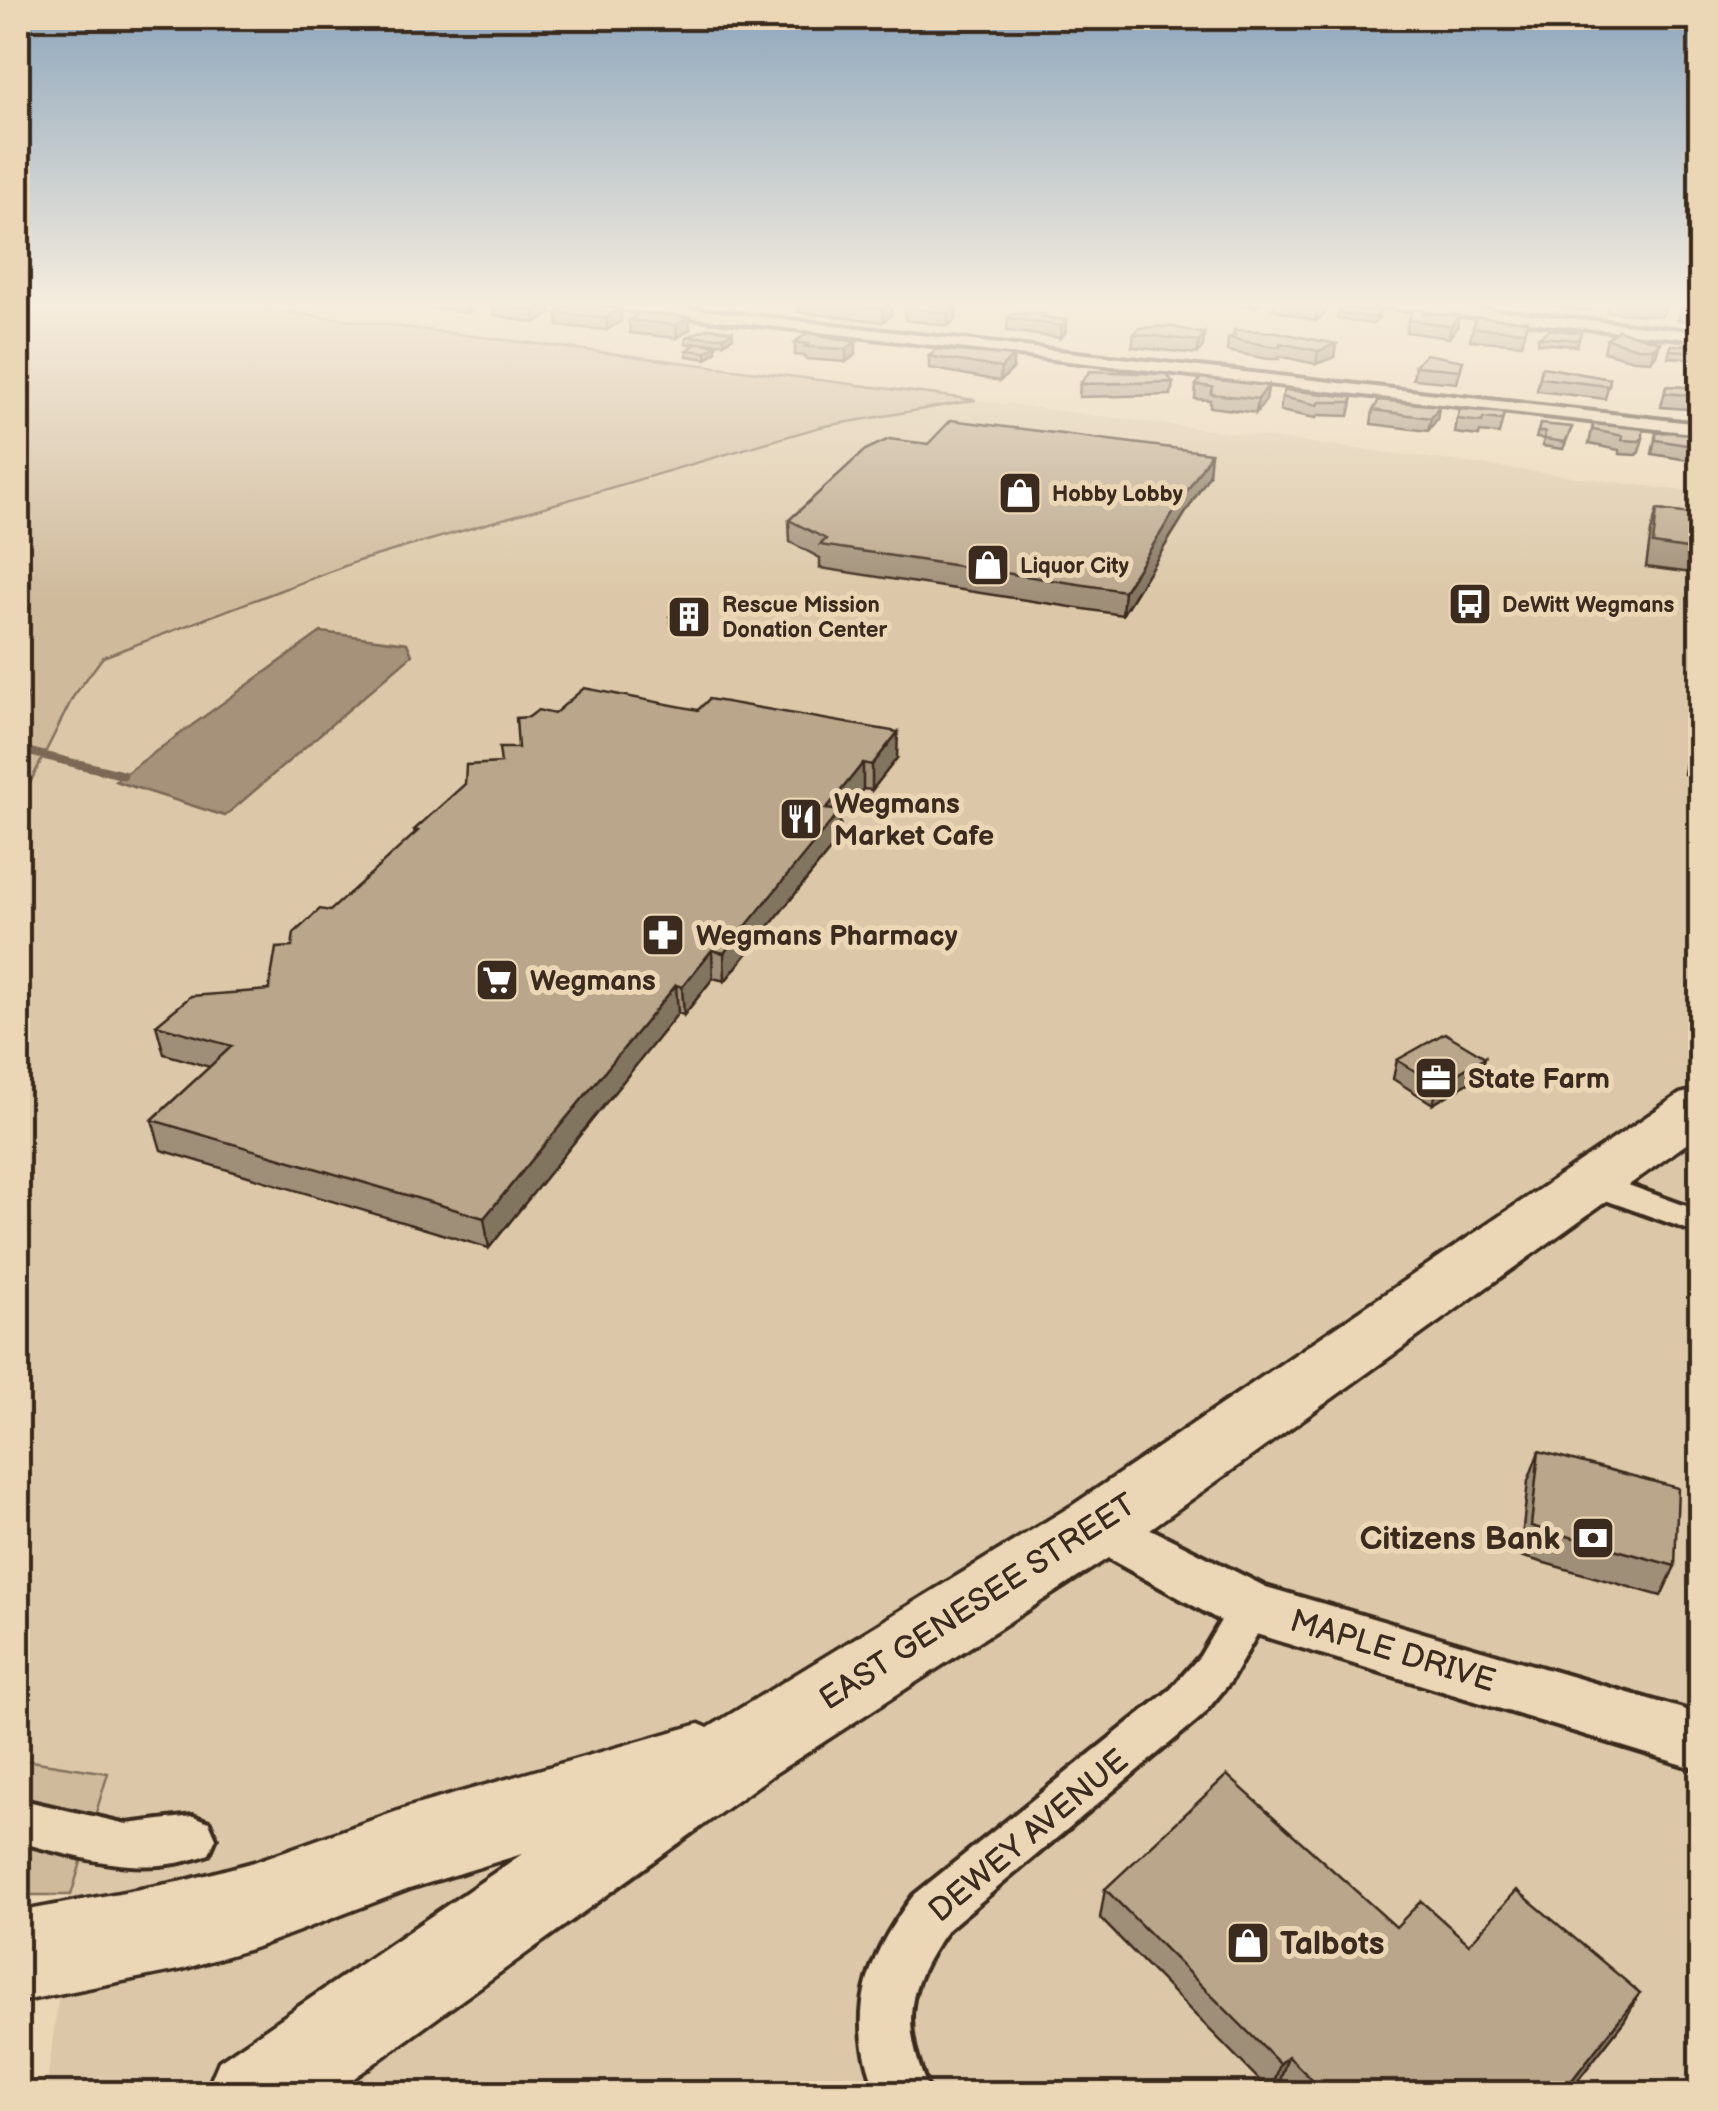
<svg xmlns="http://www.w3.org/2000/svg" width="1718" height="2111" font-family="'Balsamiq Sans',sans-serif">
	<style>
		.built { fill: #dcc8a8 }
		.green { fill: #cfba9c; stroke: #85725d; stroke-width: 2.5 }
		.water { fill: #a6927a; stroke: #7b6855; stroke-width: 2.5 }
		.lines { fill: none; stroke-linecap: round; stroke-linejoin: round }
		.stream-far1 { stroke: #7b6855; stroke-width: 8 }
		.stream { stroke: #7b6855; stroke-width: 9 }
		.street-casing { stroke: #3b2a1e; stroke-width: 8 }
		.secondary-casing { stroke: #3b2a1e; stroke-width: 8 }
		.highway-casing { stroke: #3b2a1e; stroke-width: 7 }
		.street { fill: #ebd6b5; fill-rule: evenodd }
		.secondary { fill: #ebd6b5; fill-rule: evenodd }
		.highway { fill: #ebd6b5; fill-rule: evenodd }
		.wall { fill: #a08f78; stroke: #3b2a1e; stroke-width: 2.5 }
		.shaded-wall { fill: #827461; stroke: #3b2a1e; stroke-width: 2.5 }
		.building { fill: #baa68b; stroke: #3b2a1e; stroke-width: 2.5 }
		.labels { text-anchor: middle; stroke-width: 10; stroke-linejoin: round; paint-order: stroke }
		.far-poi-label { font-size: 22px; font-weight: bold; fill: #3b2a1e; stroke: #ebd6b5; text-anchor: start }
		.poi-label { font-size: 28px; font-weight: bold; fill: #3b2a1e; stroke: #ebd6b5; text-anchor: start }
		.near-poi-label { font-size: 32px; font-weight: bold; fill: #3b2a1e; stroke: #ebd6b5; text-anchor: end }
		.near-street-label { font-size: 32px; fill: #3b2a1e; stroke: #ebd6b5 }
	</style>
	<rect width="100%" height="100%" fill="#ebd6b5"/>
	<filter id="ink" filterUnits="userSpaceOnUse"><feTurbulence type="fractalNoise" baseFrequency=".01" numOctaves="2"/><feDisplacementMap in="SourceGraphic" scale="20" xChannelSelector="R" yChannelSelector="G"/><feConvolveMatrix kernelMatrix="1 2 1 2 8 2 1 2 1" color-interpolation-filters="sRGB"/></filter>
	<g filter="url(#ink)">
		<polygon class="built" points="976,400 1700,493 1700,2093 46,2093 71,1895 107,1774 24,1760 18,1752 18,807 73,697 102,657 358,561 820,427"/>
		<g class="green">
			<polygon points="18,302 208,302 976,400 820,427 358,561 103,657 73,697 18,807"/>
			<polygon points="18,1752 24,1760 108,1773 71,1895 18,1895"/>
		</g>
		<polygon class="water" points="321,632 407,643 412,655 225,816 115,781"/>
		<g class="lines">
			<g class="stream-far1">
				<polyline points="18,693 24,695 18,736"/>
				<polyline points="18,749 89,767"/>
			</g>
			<polyline class="stream" points="79,764 123,775"/>
			<defs>
				<g id="street">
					<polygon points="588,302 631,302 1700,424 1700,434 595,306"/>
					<polygon points="1367,302 1414,302 1700,332 1700,340 1374,306"/>
					<polygon points="1595,1173 1700,1211 1700,1234 1583,1192 1579,1184 1583,1176"/>
					<path d="M1251,1590L1266,1595L1272,1608L1230,1682L1201,1717L948,1929C904,1989 901,2025 930,2094H878C845,2017 865,1959 914,1895L1171,1689L1200,1656L1236,1595Z"/>
					<path d="M18,1799L127,1824L193,1816L209,1822L216,1838L209,1854C144,1879 83,1858 18,1842Z"/>
				</g>
				<polygon id="secondary" points="1099,1503 1266,1587 1700,1714 1700,1770 1230,1626 1079,1542 1071,1526 1079,1510"/>
				<polygon id="highway" points="1700,1089 1700,1134 1125,1547 774,1774 332,2094 205,2094 219,2061 522,1854 409,1889 254,1948 183,1969 18,2002 18,1912 183,1881 254,1862 409,1807 699,1724 708,1728 1073,1505 1680,1094"/>
			</defs>
			<use href="#street" class="street-casing"/>
			<use href="#secondary" class="secondary-casing"/>
			<use href="#highway" class="highway-casing"/>
			<use href="#street" class="street"/>
			<use href="#secondary" class="secondary"/>
			<use href="#highway" class="highway"/>
		</g>
		<g class="wall">
			<polygon points="362,302 404,302 401,304"/>
			<polygon points="430,302 483,302 483,304 467,313 454,311 453,309 431,308"/>
			<polygon points="799,302 892,303 891,315 883,322 799,312"/>
			<polygon points="1228,302 1262,302 1256,307"/>
			<polygon points="1274,302 1327,302 1326,312 1316,321 1273,309"/>
			<polygon points="1494,302 1533,302 1532,305"/>
			<polygon points="1553,302 1593,302 1591,311 1552,306"/>
			<polygon points="1609,302 1666,302 1662,316 1607,312"/>
			<polygon points="1682,302 1700,302 1700,322 1678,320"/>
			<polygon points="492,303 551,314 535,323 494,315"/>
			<polygon points="573,304 621,321 607,330 558,326 557,313"/>
			<polygon points="905,307 956,307 956,319 948,326 905,320"/>
			<polygon points="1380,312 1379,318 1373,324 1337,319 1338,313"/>
			<polygon points="640,313 690,329 677,338 630,333 629,320"/>
			<polygon points="1045,314 1045,317 1066,320 1065,333 1060,338 1007,331 1008,318"/>
			<polygon points="1423,314 1459,315 1457,327 1449,338 1406,332 1408,320"/>
			<polygon points="1527,321 1522,344 1470,340 1473,328"/>
			<polygon points="1234,330 1336,344 1334,357 1316,364 1279,356 1279,359 1268,359 1227,351 1228,338 1233,337"/>
			<polygon points="732,331 733,337 724,343 704,343 716,351 706,359 687,356 687,350 696,343 686,344 686,337"/>
			<polygon points="808,333 856,354 846,362 806,359 805,356 795,355 795,342"/>
			<polygon points="1581,333 1577,346 1538,343 1539,337"/>
			<polygon points="1134,334 1204,334 1203,346 1197,354 1132,347"/>
			<polygon points="1607,339 1660,342 1656,355 1651,361 1634,360 1604,352"/>
			<polygon points="1671,345 1700,346 1700,359 1668,357"/>
			<polygon points="929,356 1013,369 1000,381 929,368"/>
			<polygon points="1463,361 1457,383 1413,379 1415,366"/>
			<polygon points="1542,367 1610,379 1605,399 1537,391"/>
			<polygon points="1173,382 1171,395 1079,397 1080,384"/>
			<polygon points="1196,385 1268,386 1266,400 1256,413 1210,407 1210,400 1195,399"/>
			<polygon points="1666,386 1700,388 1700,410 1661,407"/>
			<polygon points="1282,397 1353,397 1349,416 1318,415 1316,418 1280,411"/>
			<polygon points="1439,406 1437,419 1428,431 1371,424 1373,410"/>
			<polygon points="1504,413 1499,434 1480,432 1479,436 1455,433 1457,419"/>
			<polygon points="1540,424 1572,427 1563,449 1542,446 1544,439 1536,438"/>
			<polygon points="1593,424 1643,438 1639,452 1636,455 1619,454 1619,450 1589,444"/>
			<polygon points="1656,433 1700,437 1694,461 1652,454"/>
			<polygon points="928,444 1209,475 1122,615 820,568 820,558 790,542 789,520"/>
			<polygon points="1657,510 1700,515 1700,574 1646,567 1651,532"/>
			<polygon points="706,602 707,610 689,627 671,624 670,616"/>
			<polygon points="554,714 897,758 872,790 863,789 840,818 840,838 725,981 713,978 684,1015 678,1013 489,1248 161,1150 152,1120 210,1067 164,1054 156,1025 269,990 292,947 415,835 414,830 501,763"/>
			<polygon points="1688,752 1700,754 1700,777 1684,774"/>
			<polygon points="1485,1057 1480,1076 1433,1104 1393,1079 1397,1060"/>
			<polygon points="1700,1335 1700,1415 1690,1412 1692,1356"/>
			<polygon points="1539,1451 1675,1566 1661,1596 1520,1556 1528,1481"/>
			<polygon points="1105,1889 1396,1927 1469,1944 1640,1993 1624,2021 1567,2094 1289,2094 1279,2084 1271,2092 1100,1918"/>
		</g>
		<g class="shaded-wall">
			<polygon points="466,302 483,302 483,304 467,313"/>
			<polygon points="550,302 551,314 535,323 534,311"/>
			<polygon points="1325,302 1327,302 1326,312 1316,321 1317,309"/>
			<polygon points="892,303 891,315 883,322 883,309"/>
			<polygon points="956,307 956,319 948,326 948,314"/>
			<polygon points="621,308 621,321 607,330 606,318"/>
			<polygon points="1459,315 1457,327 1449,338 1451,326"/>
			<polygon points="689,317 690,329 677,338 676,325"/>
			<polygon points="1066,320 1065,333 1060,338 1061,326"/>
			<polygon points="732,331 733,337 724,343 724,337"/>
			<polygon points="1204,334 1203,346 1197,354 1199,341"/>
			<polygon points="856,342 856,354 846,362 846,349"/>
			<polygon points="1660,342 1656,355 1651,361 1654,348"/>
			<polygon points="1336,344 1334,357 1316,364 1318,351"/>
			<polygon points="716,345 716,351 706,359 706,352"/>
			<polygon points="1013,356 1013,369 1000,381 1001,368"/>
			<polygon points="1268,386 1266,400 1256,413 1258,399"/>
			<polygon points="1439,406 1437,419 1428,431 1431,418"/>
			<polygon points="1211,453 1209,475 1122,615 1124,591"/>
			<polygon points="706,602 707,610 689,627 688,619"/>
			<polygon points="898,732 897,758 872,790 872,765"/>
			<polygon points="863,763 863,789 840,818 840,838 725,981 724,953 826,809"/>
			<polygon points="712,950 713,978 684,1015 682,987"/>
			<polygon points="676,985 678,1013 489,1248 484,1218"/>
			<polygon points="1485,1057 1480,1076 1433,1104 1438,1085"/>
			<polygon points="1640,1993 1624,2021 1567,2094 1561,2094"/>
			<polygon points="1288,2056 1279,2084 1271,2092 1280,2064"/>
		</g>
		<g class="building">
			<polygon points="494,302 549,302 534,311 492,303"/>
			<polygon points="813,302 883,302 892,303 883,309"/>
			<polygon points="917,302 932,302 956,307 948,314 905,307"/>
			<polygon points="1292,302 1325,302 1317,309"/>
			<polygon points="1565,302 1593,302 1592,305"/>
			<polygon points="1682,302 1700,302 1700,310 1682,308"/>
			<polygon points="573,304 621,308 606,318 557,313"/>
			<polygon points="1344,307 1380,312 1374,318 1338,313"/>
			<polygon points="1413,309 1424,310 1422,314 1459,315 1451,326 1408,320"/>
			<polygon points="640,313 689,317 676,325 629,320"/>
			<polygon points="1013,314 1045,314 1042,317 1066,320 1061,326 1008,318"/>
			<polygon points="1476,317 1527,321 1525,331 1473,328"/>
			<polygon points="1169,326 1204,334 1199,341 1134,334 1139,328"/>
			<polygon points="709,328 732,331 724,337 686,337"/>
			<polygon points="1550,329 1581,333 1578,340 1539,337"/>
			<polygon points="1234,330 1276,332 1336,344 1318,351 1280,343 1280,347 1270,346 1228,338 1235,336"/>
			<polygon points="1618,330 1660,342 1654,348 1637,348 1607,339"/>
			<polygon points="808,333 856,342 846,349 805,347 809,344 795,342"/>
			<polygon points="698,343 716,345 706,352 687,350"/>
			<polygon points="1671,345 1700,346 1700,352 1670,350"/>
			<polygon points="936,349 1013,356 1001,368 929,356"/>
			<polygon points="1426,354 1463,361 1460,370 1415,366"/>
			<polygon points="1542,367 1610,379 1609,386 1540,378"/>
			<polygon points="1090,371 1166,374 1173,382 1080,384"/>
			<polygon points="1201,378 1268,386 1258,399 1211,394 1213,387 1196,385"/>
			<polygon points="1666,386 1700,388 1700,396 1665,393"/>
			<polygon points="1285,390 1353,397 1351,402 1320,402 1318,405 1282,397"/>
			<polygon points="1379,400 1439,406 1431,418 1373,410"/>
			<polygon points="1460,409 1504,413 1502,420 1483,418 1482,422 1457,419"/>
			<polygon points="951,420 1211,453 1124,591 820,545 826,539 789,520 865,450 889,439 928,444"/>
			<polygon points="1540,424 1572,427 1565,442 1544,439 1545,432 1538,432"/>
			<polygon points="1593,424 1643,429 1643,438 1639,441 1622,440 1623,436 1593,430"/>
			<polygon points="1668,432 1700,435 1698,447 1656,440 1656,433"/>
			<polygon points="1657,510 1700,515 1700,551 1653,544"/>
			<polygon points="689,599 706,602 688,619 670,616"/>
			<polygon points="584,688 698,710 709,699 898,732 872,765 863,763 826,809 840,811 724,953 712,950 682,987 676,985 484,1218 152,1120 232,1046 156,1025 191,996 269,990 276,948 292,947 294,933 320,909 330,911 418,831 414,830 465,784 466,765 501,763 499,748 518,748 516,718 529,717 538,710 554,714"/>
			<polygon points="1688,752 1700,754 1700,767 1686,765"/>
			<polygon points="1445,1033 1485,1057 1438,1085 1397,1060"/>
			<polygon points="1539,1451 1678,1488 1675,1566 1531,1526"/>
			<polygon points="1227,1775 1396,1927 1421,1901 1469,1944 1517,1890 1640,1993 1561,2094 1326,2094 1288,2056 1280,2064 1105,1889"/>
		</g>
	</g>
	<linearGradient id="sky" x2="0" y2="1"><stop stop-color="#8da6bc"/><stop offset="0.51" stop-color="#f6edde"/><stop offset="1" stop-color="#f6edde" stop-opacity="0"/></linearGradient>
	<rect width="1718" height="597" fill="url(#sky)"/>
	<defs>
		<symbol id="shop-square" viewBox="-11 -11 22 22"><rect x="-9" y="-9" width="18" height="18" rx="4" fill="#3b2a1e" stroke="#ebd6b5"/><path d="M-5-2.5h2.3a2.7 3.5 0 0 1 5.4 0H5L5.5 6h-11ZM-1.5-2.5h3a1.5 2.3 0 0 0-3 0Z" fill="#fff"/></symbol>
		<symbol id="bus-square" viewBox="-11 -11 22 22"><rect x="-9" y="-9" width="18" height="18" rx="4" fill="#3b2a1e" stroke="#ebd6b5"/><path d="M-5-6H5V4H4V6H2V4H-2V6H-4V4H-5ZM-3.5-4V0h7V-4ZM-3.5 1.2v1.5H-2V1.2ZM2 1.2v1.5H3.5V1.2Z" fill="#fff"/></symbol>
		<symbol id="building-square" viewBox="-11 -11 22 22"><rect x="-9" y="-9" width="18" height="18" rx="4" fill="#3b2a1e" stroke="#ebd6b5"/><path d="M-4-6H4V6H1V3H-1V6H-4ZM-2.5-4.3h1.7v1.8h-1.7ZM.8-4.3h1.7v1.8H.8ZM-2.5-1h1.7V.8h-1.7ZM.8-1h1.7V.8H.8Z" fill="#fff"/></symbol>
		<symbol id="restaurant-square" viewBox="-11 -11 22 22"><rect x="-9" y="-9" width="18" height="18" rx="4" fill="#3b2a1e" stroke="#ebd6b5"/><path d="M-5-6h1v4h1v-4h1v4h1v-4h1v5L-1.5 .5V6h-2V.5L-5-1ZM5-6V6H3V1.5H1.5Q1.5-4 5-6Z" fill="#fff"/></symbol>
		<symbol id="pharmacy-square" viewBox="-11 -11 22 22"><rect x="-9" y="-9" width="18" height="18" rx="4" fill="#3b2a1e" stroke="#ebd6b5"/><path d="M-2-6h4v4h4v4h-4v4h-4v-4h-4v-4h4Z" fill="#fff"/></symbol>
		<symbol id="supermarket-square" viewBox="-11 -11 22 22"><rect x="-9" y="-9" width="18" height="18" rx="4" fill="#3b2a1e" stroke="#ebd6b5"/><path d="M-6-5.5h2.5l.6 2H6L4.5 2H-2.5L-4.4-4H-6ZM-1.5 3.2a1.3 1.3 0 1 0 .1 0ZM3 3.2a1.3 1.3 0 1 0 .1 0Z" fill="#fff"/></symbol>
		<symbol id="office-square" viewBox="-11 -11 22 22"><rect x="-9" y="-9" width="18" height="18" rx="4" fill="#3b2a1e" stroke="#ebd6b5"/><path d="M-6-3h4V-5.5h4V-3h4V5H-6ZM-1-4.5V-3h2v-1.5ZM-6 0V1H6V0Z" fill="#fff"/></symbol>
		<symbol id="bank-square" viewBox="-11 -11 22 22"><rect x="-9" y="-9" width="18" height="18" rx="4" fill="#3b2a1e" stroke="#ebd6b5"/><path d="M-6-4H6V4H-6ZM0-2.3a2.3 2.3 0 1 0 0 4.6a2.3 2.3 0 1 0 0-4.6Z" fill="#fff"/></symbol>
	</defs>
	<g fill-rule="evenodd">
		<use href="#shop-square" x="995" y="468" width="50" height="50"/>
		<use href="#shop-square" x="963" y="540" width="50" height="50"/>
		<use href="#bus-square" x="1445" y="579" width="50" height="50"/>
		<use href="#building-square" x="664" y="592" width="50" height="50"/>
		<use href="#restaurant-square" x="776" y="794" width="50" height="50"/>
		<use href="#pharmacy-square" x="638" y="910" width="50" height="50"/>
		<use href="#supermarket-square" x="472" y="955" width="50" height="50"/>
		<use href="#office-square" x="1411" y="1053" width="50" height="50"/>
		<use href="#bank-square" x="1568" y="1513" width="50" height="50"/>
		<use href="#shop-square" x="1223" y="1918" width="50" height="50"/>
	</g>
	<g class="labels">
		<g class="far-poi-label">
			<text x="1052" y="501">Hobby Lobby</text>
			<text x="1020" y="573">Liquor City</text>
			<text x="722" y="612">Rescue Mission<tspan x="722" dy="25">Donation Center</tspan></text>
			<text x="1502" y="612">DeWitt Wegmans</text>
		</g>
		<g class="poi-label">
			<text x="834" y="813">Wegmans<tspan x="834" dy="32">Market Cafe</tspan></text>
			<text x="696" y="945">Wegmans Pharmacy</text>
			<text x="530" y="990">Wegmans</text>
			<text x="1468" y="1088">State Farm</text>
		</g>
		<g class="near-poi-label">
			<text x="1560" y="1549">Citizens Bank</text>
			<text x="1280" y="1954" text-anchor="start">Talbots</text>
		</g>
		<g class="near-street-label">
			<text transform="translate(977 1601) rotate(-33)" y="11">EAST GENESEE STREET</text>
			<text transform="translate(1393 1650) rotate(17)" y="11">MAPLE DRIVE</text>
			<text transform="translate(1028 1835) rotate(-40)" y="11">DEWEY AVENUE</text>
		</g>
	</g>
	<rect width="1718" height="2111" fill="none" stroke="#ebd6b5" stroke-width="60"/>
	<rect x="30" y="30" width="1658" height="2051" fill="none" stroke="#3b2a1e" stroke-width="4" filter="url(#ink)"/>
</svg>
